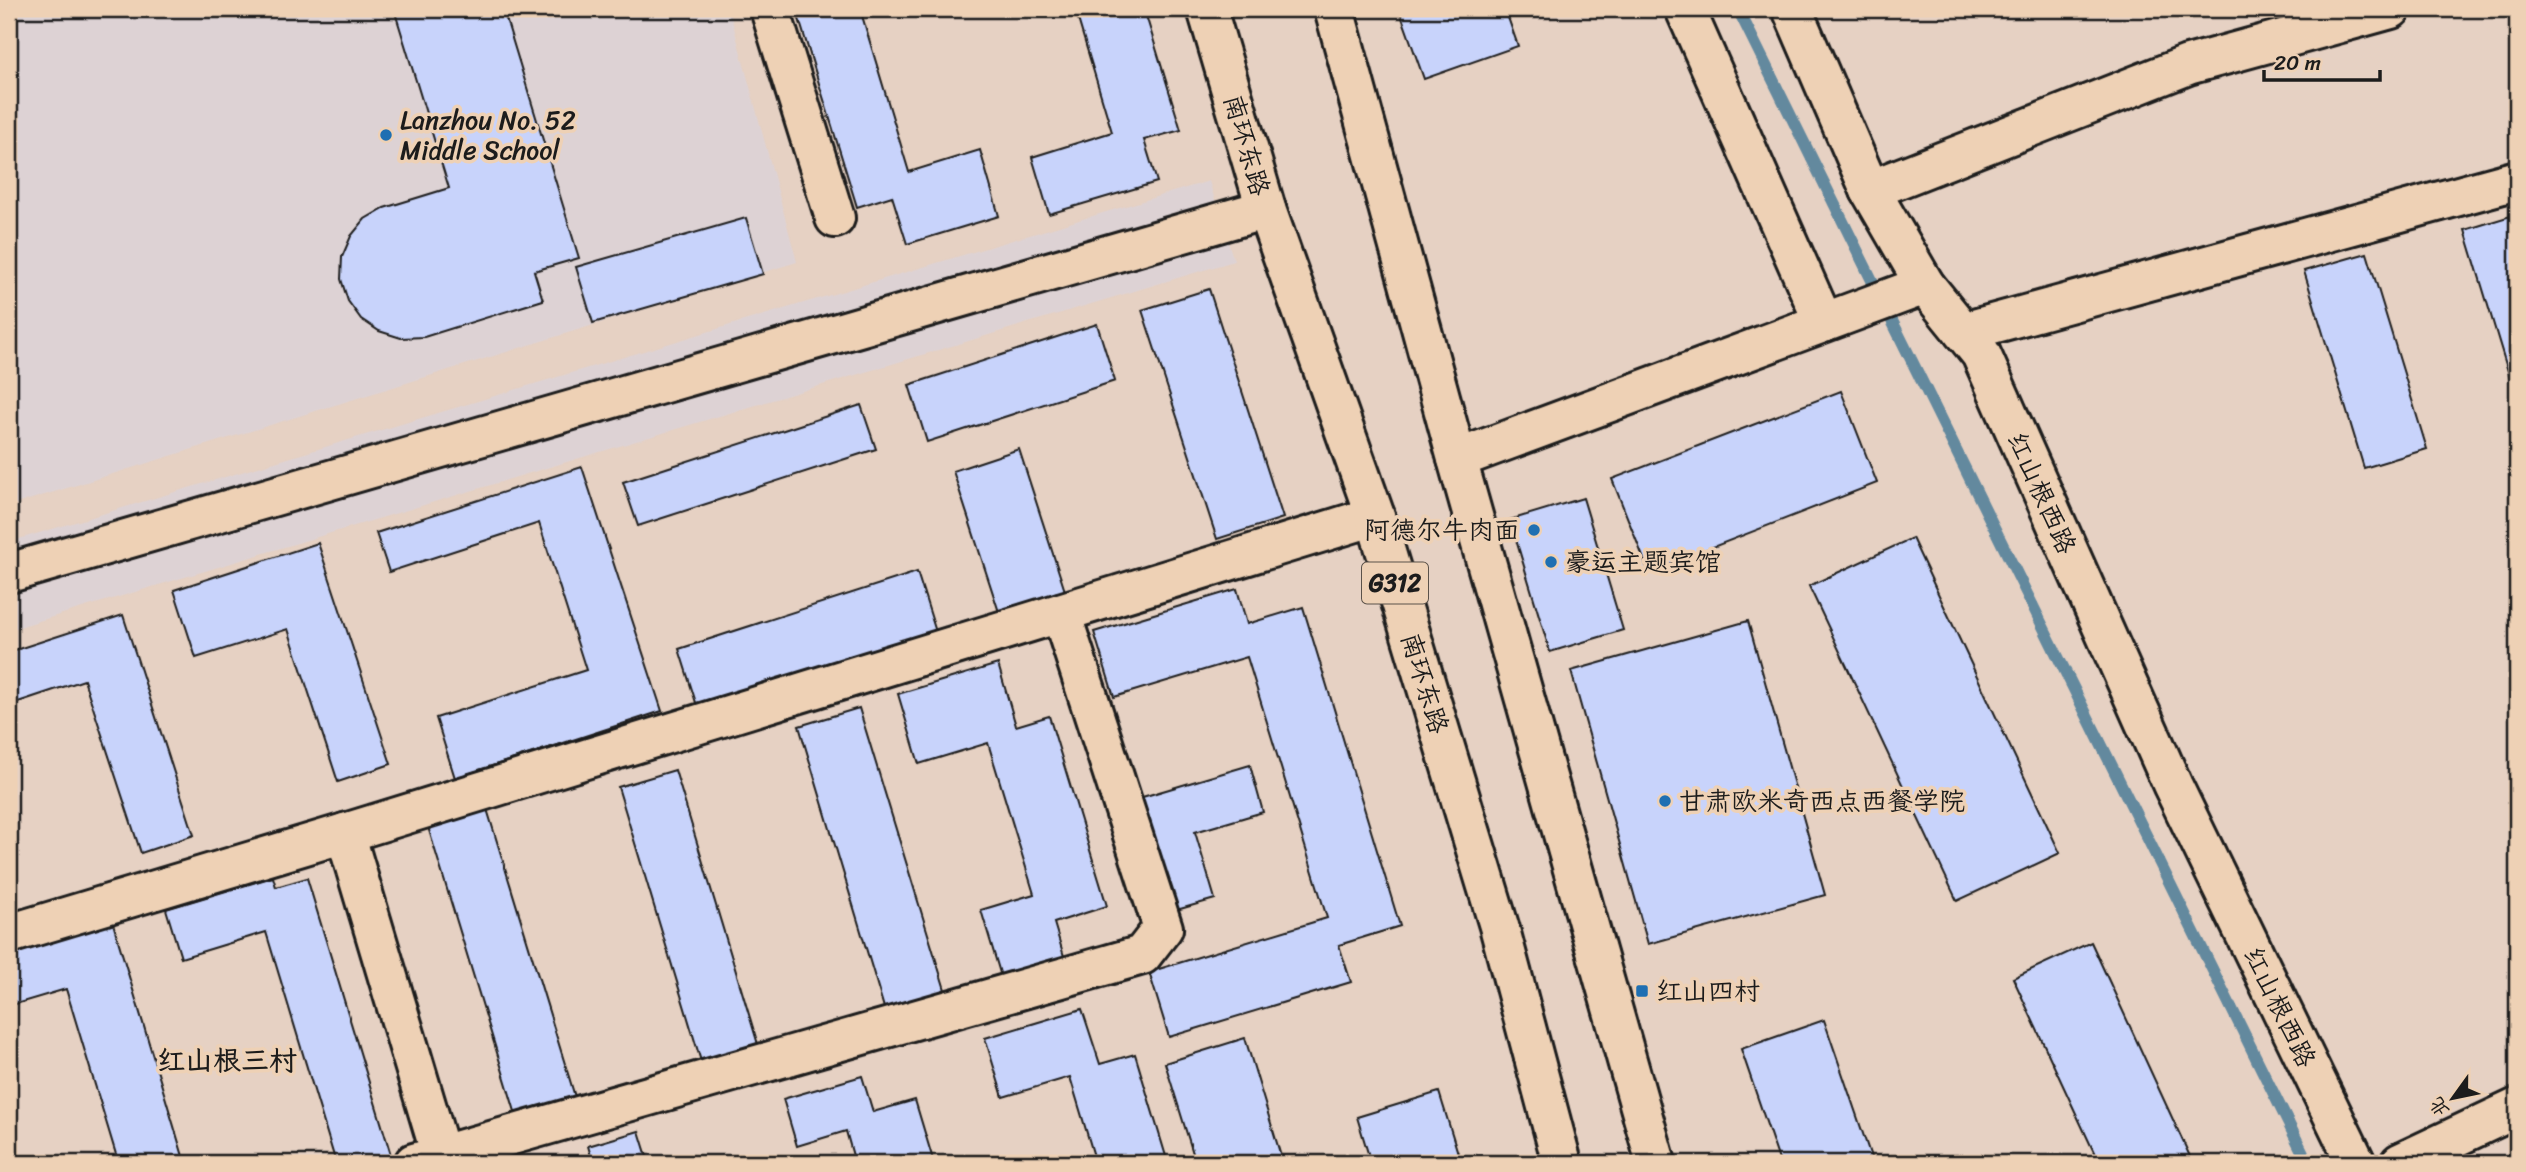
<svg xmlns="http://www.w3.org/2000/svg" width="2526" height="1172" font-family="Sriracha,'LXGW WenKai TC',sans-serif">
	<style>
		.built { fill: #ddd2d4 }
		.lines { fill: none; stroke-linecap: round; stroke-linejoin: round }
		.stream { stroke: #63899e; stroke-width: 12 }
		.building { fill: #c8d3fb; stroke: #1c1c1c; stroke-width: 2 }
		.minor-casing { stroke: #1c1c1c; stroke-width: 44 }
		.highway-casing { stroke: #1c1c1c; stroke-width: 44 }
		.minor { stroke: #eed1b5; stroke-width: 38 }
		.highway { stroke: #eed1b5; stroke-width: 38 }
		.poi-dot { fill: #1f6fb2; stroke: #eed1b5; stroke-width: 2.5 }
		.labels { text-anchor: middle; stroke-width: 7; stroke-linejoin: round; paint-order: stroke }
		.shield { fill: #eed1b5; stroke: #5b524a; stroke-width: 2 }
		.shield-label { font-size: 24px; font-weight: bold; fill: #1c1c1c }
		.poi-label { font-size: 26px; fill: #1c1c1c; stroke: #eed1b5; text-anchor: start }
		.street-label { font-size: 26px; fill: #1c1c1c; stroke: #eed1b5 }
		.neighbourhood-label { font-size: 28px; font-weight: bold; fill: #1c1c1c; stroke: #eed1b5 }
	</style>
	<rect width="100%" height="100%" fill="#e6d1c3"/>
	<filter id="ink" filterUnits="userSpaceOnUse"><feTurbulence type="fractalNoise" baseFrequency=".0143" numOctaves="2"/><feDisplacementMap in="SourceGraphic" scale="14" xChannelSelector="R" yChannelSelector="G"/><feConvolveMatrix kernelMatrix="1 2 1 2 8 2 1 2 1" color-interpolation-filters="sRGB"/></filter>
	<g filter="url(#ink)">
		<g class="built">
			<polygon points="9,9 729,9 797,262 9,506"/>
			<polygon points="1209,181 1234,261 9,630 9,542"/>
		</g>
		<g class="lines">
			<polyline class="stream" points="1738,9 2308,1163"/>
		</g>
		<g class="building">
			<polygon points="394,9 503,9 579,258 534,271 543,300 424,337 401,338 379,331 361,319 348,301 341,279 342,257 351,236 365,219 384,208 449,188"/>
			<polygon points="796,9 860,9 909,172 980,150 999,216 907,244 892,196 857,207"/>
			<polygon points="1075,9 1144,9 1181,130 1144,140 1157,182 1049,214 1032,157 1112,132"/>
			<polygon points="1399,9 1505,9 1518,46 1424,79"/>
			<polygon points="2517,214 2517,401 2465,230"/>
			<polygon points="746,218 763,274 593,323 576,267"/>
			<polygon points="2367,253 2427,449 2364,468 2304,271"/>
			<polygon points="1209,289 1283,518 1217,539 1142,310"/>
			<polygon points="1097,324 1115,381 927,442 909,385"/>
			<polygon points="1841,391 1877,483 1649,572 1612,479"/>
			<polygon points="861,405 876,449 638,526 623,482"/>
			<polygon points="1019,449 1065,591 999,612 953,471"/>
			<polygon points="582,467 662,711 455,778 436,718 586,670 539,523 389,572 376,533"/>
			<polygon points="1583,498 1623,630 1550,652 1510,520"/>
			<polygon points="1912,538 2060,853 1957,901 1809,586"/>
			<polygon points="318,543 391,764 338,782 288,629 196,658 174,590"/>
			<polygon points="917,572 936,632 698,709 679,649"/>
			<polygon points="1237,589 1247,624 1303,607 1400,926 1339,945 1351,982 1169,1037 1149,972 1327,918 1247,657 1114,697 1094,632"/>
			<polygon points="123,615 194,835 141,853 84,680 9,705 9,652"/>
			<polygon points="1748,621 1825,895 1648,944 1571,671"/>
			<polygon points="998,664 1016,726 1049,716 1107,906 1054,923 1066,963 1003,983 981,910 1034,894 988,743 919,764 898,694"/>
			<polygon points="859,708 946,993 885,1011 799,726"/>
			<polygon points="1250,765 1263,812 1195,832 1215,899 1173,911 1139,798"/>
			<polygon points="675,770 760,1051 703,1068 618,787"/>
			<polygon points="487,809 576,1100 517,1118 428,827"/>
			<polygon points="273,877 276,887 307,878 391,1155 362,1163 336,1163 266,932 181,958 166,909"/>
			<polygon points="112,920 185,1163 110,1163 118,1161 66,989 9,1006 9,951"/>
			<polygon points="2091,942 2193,1163 2099,1163 2013,978"/>
			<polygon points="1082,1009 1100,1064 1135,1054 1168,1163 1096,1163 1070,1077 1003,1097 985,1038"/>
			<polygon points="1824,1020 1873,1163 1780,1163 1741,1049"/>
			<polygon points="1245,1038 1283,1163 1196,1163 1165,1063"/>
			<polygon points="862,1076 873,1112 915,1100 934,1163 855,1163 846,1131 797,1146 783,1099"/>
			<polygon points="1439,1092 1461,1163 1371,1163 1357,1117"/>
			<polygon points="639,1131 649,1163 593,1163 588,1146"/>
		</g>
		<g class="lines">
			<defs>
				<g id="minor">
					<polyline points="770,9 835,218"/>
					<polyline points="1685,9 1823,321"/>
					<polyline points="1792,9 1870,190 1925,285"/>
					<polyline points="1870,190 2188,65 2391,9"/>
					<polyline points="1963,332 2517,180"/>
					<polyline points="1457,459 1925,285 1981,354 2173,786 2356,1163"/>
					<polyline points="9,573 1266,209"/>
					<polyline points="345,833 441,1155"/>
					<polyline points="9,934 345,833 1375,516"/>
					<polyline points="414,1163 1142,955 1163,928 1061,613"/>
					<polyline points="2400,1163 2517,1108"/>
				</g>
				<g id="highway">
					<polyline points="1207,9 1266,209 1375,516 1499,926 1562,1163"/>
					<polyline points="1334,9 1457,459 1656,1163"/>
				</g>
			</defs>
			<use href="#minor" class="minor-casing"/>
			<use href="#highway" class="highway-casing"/>
			<use href="#minor" class="minor"/>
			<use href="#highway" class="highway"/>
		</g>
	</g>
	<g class="poi-dot">
		<circle cx="386" cy="135" r="7"/>
		<circle cx="1534" cy="530" r="7"/>
		<circle cx="1551" cy="562" r="7"/>
		<circle cx="1665" cy="801" r="7"/>
		<rect x="1635" y="984" width="14" height="14" rx="3.5"/>
	</g>
	<g class="labels">
		<rect class="shield" x="1362" y="562.5" width="66" height="41" rx="5"/>
		<g class="shield-label">
			<text x="1395" y="591">G312</text>
		</g>
		<g class="poi-label">
			<text x="400" y="129">Lanzhou No. 52<tspan x="400" dy="30">Middle School</tspan></text>
			<text x="1520" y="539" text-anchor="end">阿德尔牛肉面</text>
			<text x="1565" y="571">豪运主题宾馆</text>
			<text x="1679" y="810">甘肃欧米奇西点西餐学院</text>
			<text x="1656" y="1000">红山四村</text>
		</g>
		<g class="street-label">
			<text transform="translate(1247 145) rotate(74)" y="9">南环东路</text>
			<text transform="translate(2042 493) rotate(66)" y="9">红山根西路</text>
			<text transform="translate(1425 683) rotate(73)" y="9">南环东路</text>
			<text transform="translate(2280 1007) rotate(64)" y="9">红山根西路</text>
		</g>
		<g class="neighbourhood-label">
			<text x="227" y="1070">红山根三村</text>
		</g>
	</g>
	<rect width="2526" height="1172" fill="none" stroke="#eed1b5" stroke-width="35"/>
	<rect x="18" y="18" width="2491" height="1137" fill="none" stroke="#1c1c1c" stroke-width="2.5" filter="url(#ink)"/>
	<g transform="translate(2453 1098) rotate(237)" stroke="#eed1b5" stroke-width="5" paint-order="stroke">
	<path d="M0-5L12 26L0 18L-12 26Z" fill="#1c1c1c"/>
	<text y="-10" font-size="19" font-weight="bold" text-anchor="middle" fill="#1c1c1c">北</text>
	</g>
	<path d="M2264 70v10h116v-10" fill="none" stroke="#1c1c1c" stroke-width="3.5"/>
	<text x="2274" y="70" font-size="21" fill="#1c1c1c" stroke="#eed1b5" stroke-width="5" paint-order="stroke">20 m</text>
</svg>
